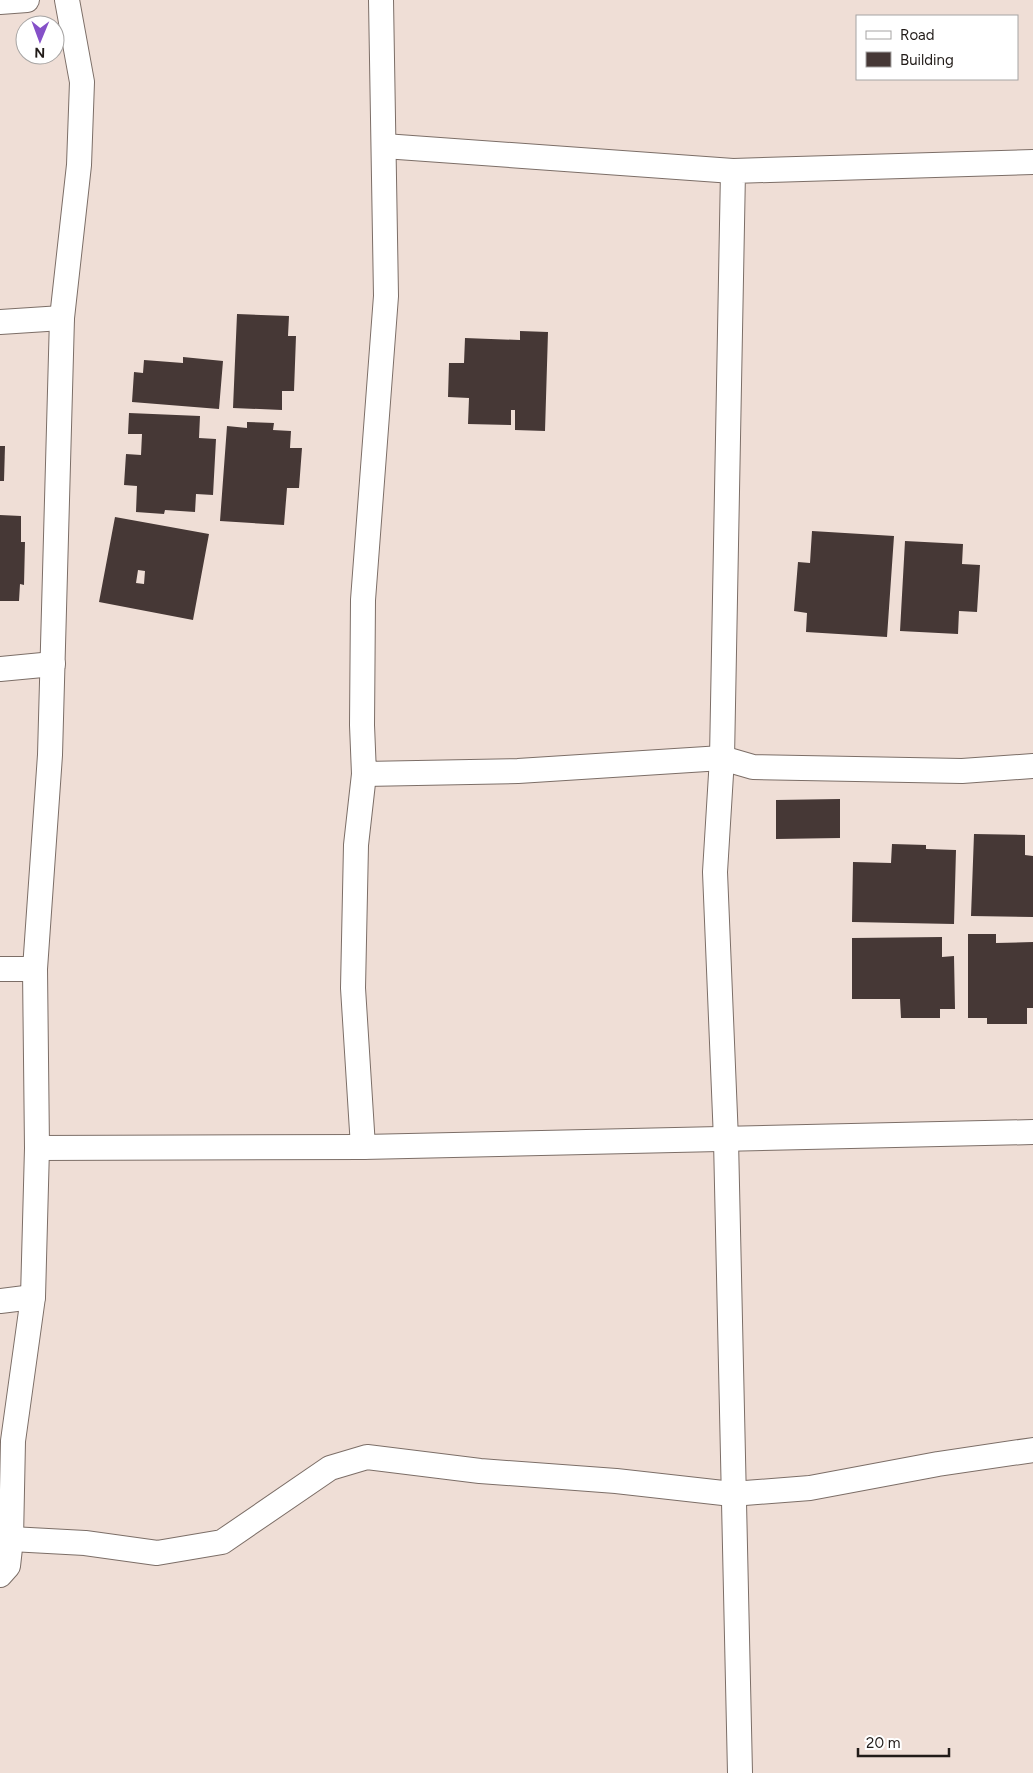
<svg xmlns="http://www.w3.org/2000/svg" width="1033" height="1773" font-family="Figtree,sans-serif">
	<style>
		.building { fill: #463836; fill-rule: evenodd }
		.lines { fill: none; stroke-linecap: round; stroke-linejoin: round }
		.minor-casing { stroke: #7c6e67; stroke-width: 26 }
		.minor { stroke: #fff; stroke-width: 24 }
	</style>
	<rect width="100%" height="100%" fill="#efded6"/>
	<g class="building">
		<polygon points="237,314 289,316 288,336 296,336 294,391 282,391 282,410 233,408"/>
		<polygon points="520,331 548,332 545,431 515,430 515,410 511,410 511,425 468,424 469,398 448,397 449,363 464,363 465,338 520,340"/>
		<polygon points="183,357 223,361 219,409 132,402 134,372 143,373 144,360 183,363"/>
		<polygon points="129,413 200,416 199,438 216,439 213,495 196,494 195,512 165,510 164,514 136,512 137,486 124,485 126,454 141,455 142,434 128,434"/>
		<polygon points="247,422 274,423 273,430 291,431 290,448 302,448 299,488 287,488 284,525 220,521 227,426 247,428"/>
		<polygon points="0,446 5,446 4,481 0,481"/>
		<polygon points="0,515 21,516 21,542 25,542 24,585 20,584 19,601 0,601"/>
		<path d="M115,517L209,534L193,620L99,602ZM138,570L145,571L144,584L136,583Z"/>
		<polygon points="812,531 894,536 887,637 806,632 807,613 794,611 798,562 810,563"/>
		<polygon points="905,541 963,544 962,564 980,565 977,612 959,611 958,634 900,631"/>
		<polygon points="840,799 840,838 776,839 776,800"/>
		<polygon points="974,834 1025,835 1025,855 1033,856 1033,917 971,916"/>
		<polygon points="892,844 926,845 926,849 956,850 954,924 852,922 853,862 891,863"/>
		<polygon points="968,934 996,934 996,943 1033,942 1033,1008 1027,1008 1027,1024 987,1024 987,1018 968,1018"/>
		<polygon points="942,937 942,957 954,956 955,1009 940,1009 940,1018 901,1018 900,999 852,999 852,938"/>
	</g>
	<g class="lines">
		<defs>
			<g id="minor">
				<polyline points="381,0 386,296 363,600 362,725 364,774 518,771 722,758 753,767 962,771 1033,766"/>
				<polyline points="0,2 27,0"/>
				<polyline points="384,146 733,171"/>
				<polyline points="0,322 62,318"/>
				<polyline points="0,669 53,664"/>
				<polyline points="0,969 35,969"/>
				<polyline points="363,1147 353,988 356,845 364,774"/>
				<polyline points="37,1148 363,1147 1033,1132"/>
				<polyline points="0,1301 33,1297"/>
				<polyline points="11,1539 85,1543 157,1553 222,1542 330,1468 367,1457 480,1471 616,1481 732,1494 810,1488 938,1464 1033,1450"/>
				<polyline points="0,1575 8,1566 11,1539 13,1441 33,1297 37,1148 35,969 50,755 62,318 79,165 82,82 67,0"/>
				<polyline points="740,1773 726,1140 715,872 722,758 733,171 1033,162"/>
			</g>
		</defs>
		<use href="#minor" class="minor-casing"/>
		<use href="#minor" class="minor"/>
	</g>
	<rect x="856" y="15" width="162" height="65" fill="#ffffff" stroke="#a6a4a3"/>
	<rect x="866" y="31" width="25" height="8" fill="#ffffff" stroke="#a6a4a3"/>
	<text x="900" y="40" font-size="15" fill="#211b18">Road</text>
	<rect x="866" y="52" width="25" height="15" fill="#463836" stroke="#a6a4a3"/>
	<text x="900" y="65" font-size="15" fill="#211b18">Building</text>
	<g transform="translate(40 40) rotate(181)"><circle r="24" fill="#ffffff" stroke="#a6a4a3"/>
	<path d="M0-4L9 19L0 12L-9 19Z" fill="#8550c8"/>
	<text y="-8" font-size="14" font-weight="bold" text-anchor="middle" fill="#211b18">N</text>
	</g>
	<path d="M858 1748v8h91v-8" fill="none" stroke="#211b18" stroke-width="2.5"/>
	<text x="866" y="1748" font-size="15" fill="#211b18" stroke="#ffffff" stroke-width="4" paint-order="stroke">20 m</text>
</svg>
